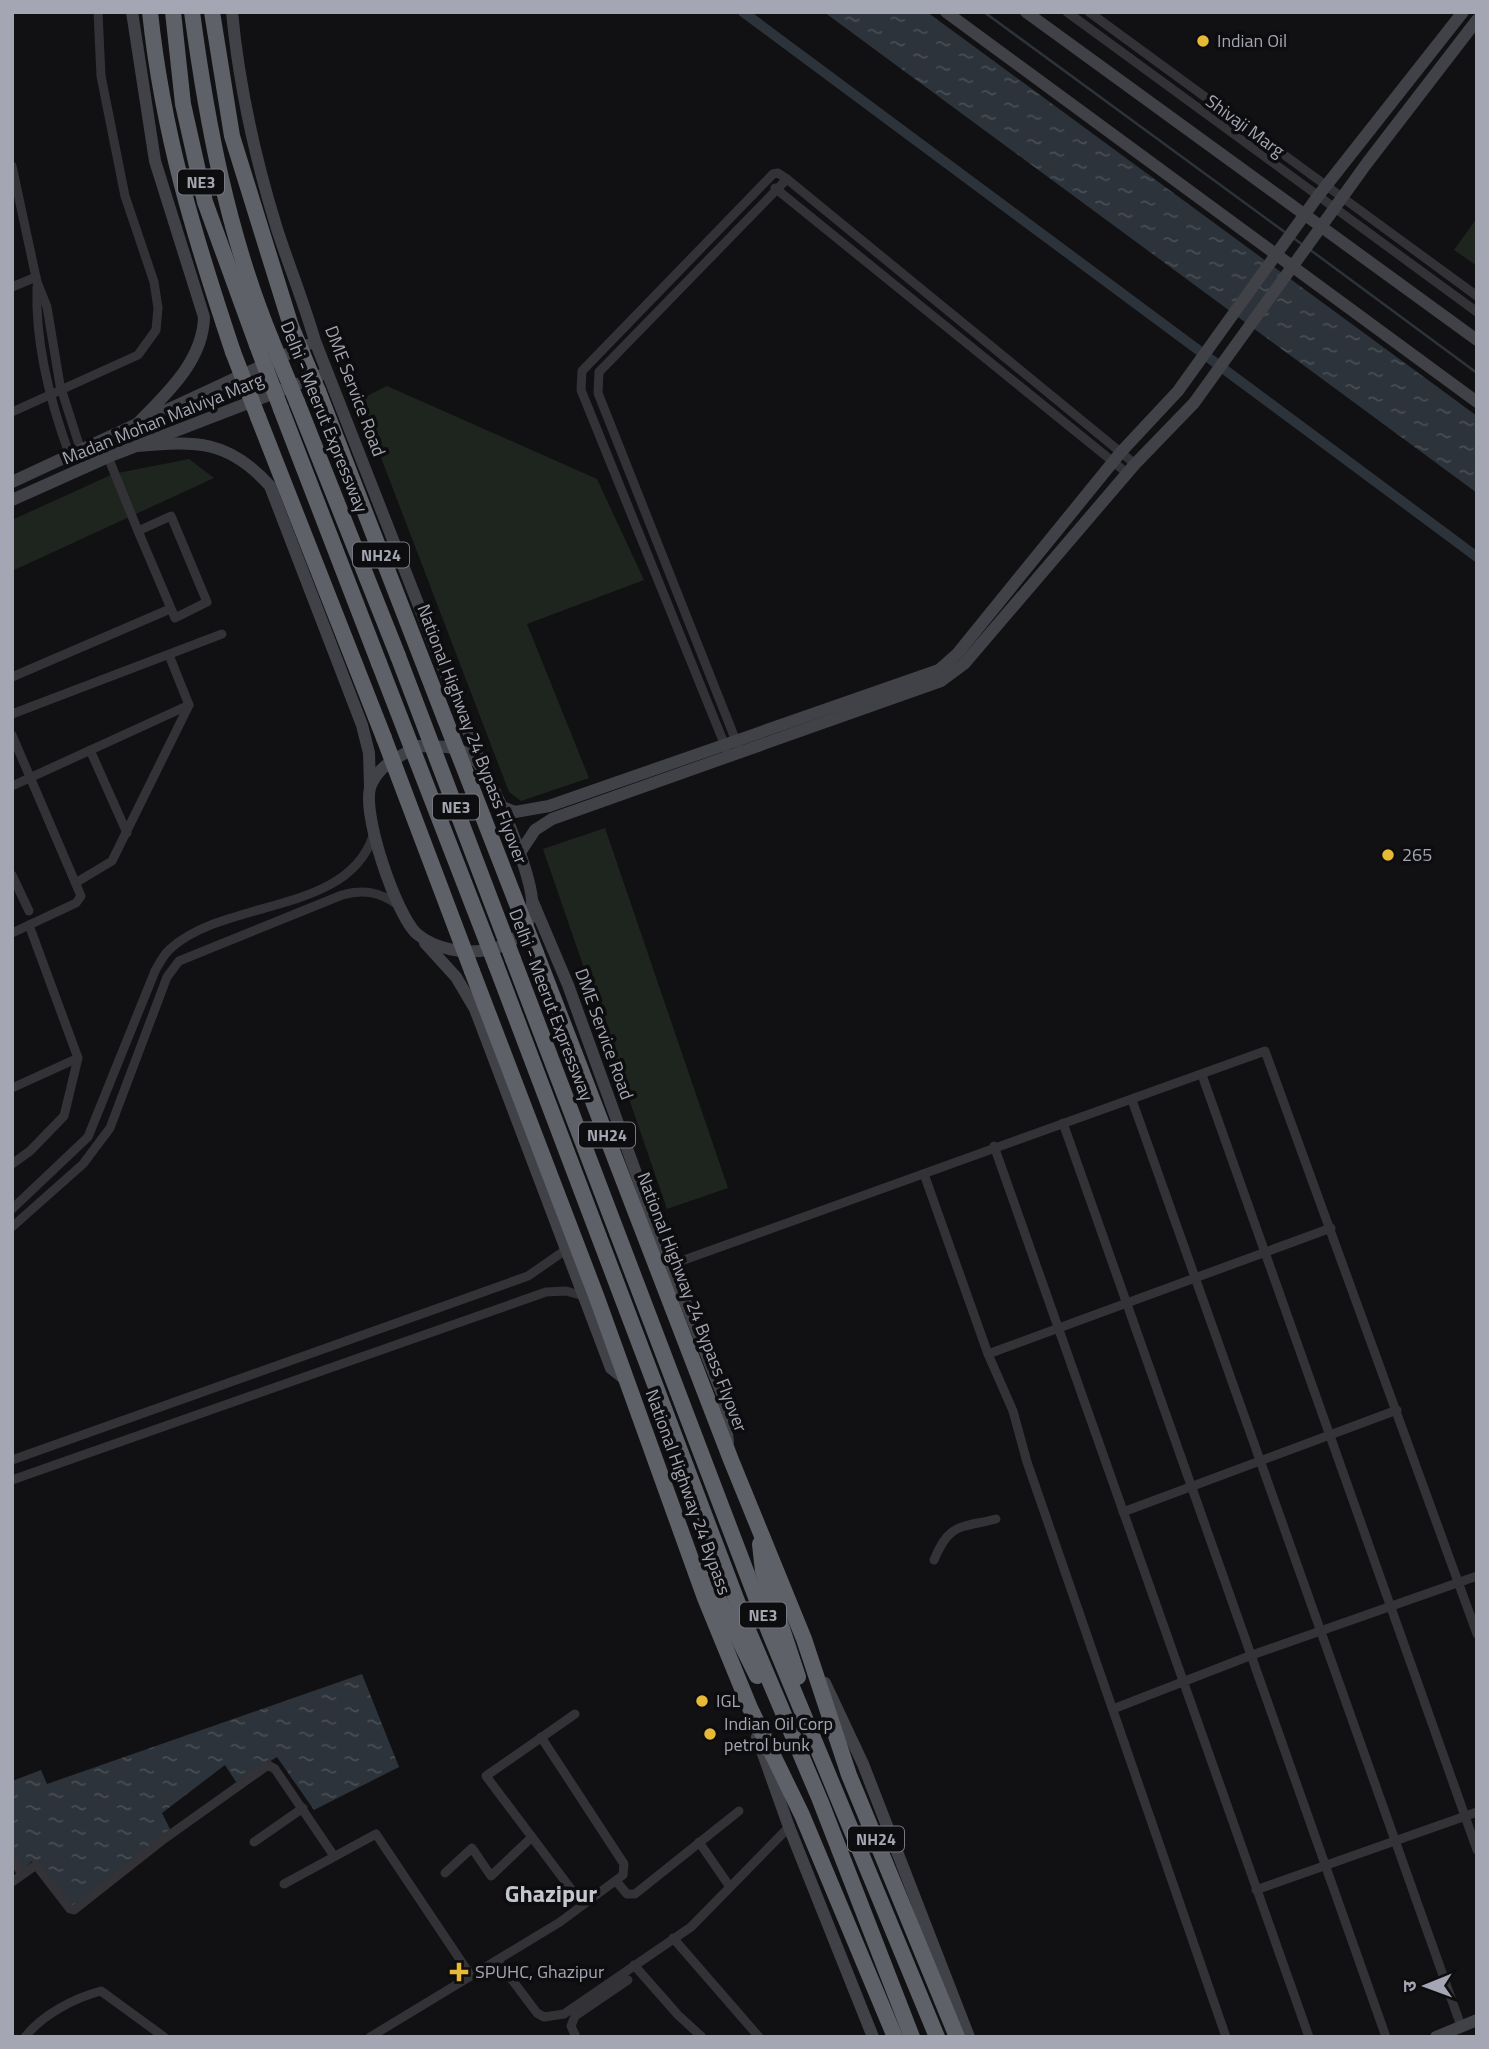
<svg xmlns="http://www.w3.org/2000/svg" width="1489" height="2049" font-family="'Titillium Web','Noto Sans Devanagari',sans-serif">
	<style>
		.park { fill: #1e251f }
		.water { fill: url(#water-ripples) }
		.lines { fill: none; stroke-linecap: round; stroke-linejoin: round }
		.stream { stroke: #2c333a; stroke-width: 2.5 }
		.canal { stroke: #2c333a; stroke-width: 10 }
		.street { stroke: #333337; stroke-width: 9 }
		.secondary { stroke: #414247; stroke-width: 12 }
		.highway { stroke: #5f6168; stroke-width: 16 }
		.highway-bridge { stroke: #5f6168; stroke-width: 16 }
		.poi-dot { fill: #e6b936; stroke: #0d0c0e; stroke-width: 2.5 }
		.labels { text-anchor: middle; stroke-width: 7; stroke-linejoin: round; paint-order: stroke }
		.shield { fill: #0d0c0e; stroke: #777882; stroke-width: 2 }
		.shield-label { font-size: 16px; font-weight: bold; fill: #a4a7b3 }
		.poi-label { font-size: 18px; fill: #a4a7b3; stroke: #0d0c0e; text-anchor: start }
		.street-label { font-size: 18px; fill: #a4a7b3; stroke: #0d0c0e }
		.district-label { font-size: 24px; font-weight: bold; fill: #c4c6cf; stroke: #0d0c0e }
	</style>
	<defs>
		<pattern id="water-ripples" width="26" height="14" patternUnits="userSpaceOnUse" patternTransform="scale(1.75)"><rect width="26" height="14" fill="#2c333a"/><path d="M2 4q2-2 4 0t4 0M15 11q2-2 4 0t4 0" fill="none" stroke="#484e54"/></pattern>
	</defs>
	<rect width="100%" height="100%" fill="#111113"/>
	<g class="park">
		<polygon points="1477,218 1477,266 1454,250"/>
		<polygon points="387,386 597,479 644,580 527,624 589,778 521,801 509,792 359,400"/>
		<polygon points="189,459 214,478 12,571 12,520 113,474"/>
		<polygon points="605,828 728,1188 667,1209 543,849"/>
	</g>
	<g class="water">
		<polygon points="824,12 927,12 1477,416 1477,493"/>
		<polygon points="362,1674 399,1767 314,1810 277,1757 236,1782 225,1765 162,1813 171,1831 72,1914 32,1861 19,1874 12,1863 12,1781 41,1770 47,1784"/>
	</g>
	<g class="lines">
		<g class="stream">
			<polyline points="984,12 1286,233"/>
			<polyline points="1292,237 1303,245"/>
			<polyline points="1309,249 1477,373"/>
		</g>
		<polyline class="canal" points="743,12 1477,557"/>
		<g class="street">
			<polyline points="1067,12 1477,312"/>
			<polyline points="1089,12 1477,296"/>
			<polyline points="12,166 37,282 47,307 60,385 81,451"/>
			<polyline points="775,188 1127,473"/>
			<polyline points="12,287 36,277"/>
			<path d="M37,287C35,345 50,402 70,456"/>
			<polyline points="12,412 138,355 156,330 158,308 154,282 125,196 101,76 98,12"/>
			<polyline points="108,457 138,531"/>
			<polygon points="171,516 207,602 175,618 138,531"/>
			<polyline points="12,677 170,609"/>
			<polyline points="12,714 222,634"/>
			<polyline points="12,735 81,896 76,903 12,933"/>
			<polyline points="738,746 598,393 599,372 787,179"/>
			<polyline points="726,748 581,390 582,371 773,174 778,173 787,179 1135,464"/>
			<polyline points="90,750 127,833"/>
			<polyline points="12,786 189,705"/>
			<polyline points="12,875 29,911"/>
			<polyline points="77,882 112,861 189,705 169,655"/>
			<polyline points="1202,1075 1477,1850"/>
			<polyline points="12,1088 78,1058"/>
			<polyline points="1132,1100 1461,2026"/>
			<polyline points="1063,1123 1386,2037"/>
			<polyline points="994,1146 1309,2037"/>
			<polyline points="12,1164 30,1151 64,1116 78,1058 29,925"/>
			<polyline points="924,1174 988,1354 1013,1411 1027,1462 1226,2037"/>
			<path d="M12,1209L88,1137L155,971C159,964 164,954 170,949C226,898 347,915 373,836"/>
			<path d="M12,1227L83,1164L110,1128L167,977L179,961L342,895C364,889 380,892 398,905"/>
			<polyline points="670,1265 1265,1051 1477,1634"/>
			<polyline points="988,1354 1331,1228"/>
			<polyline points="12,1460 528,1276 567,1249"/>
			<polyline points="12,1480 546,1292 566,1291 584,1296"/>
			<polyline points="1123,1512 1397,1410"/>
			<path d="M934,1560C949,1523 960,1528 996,1519"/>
			<polyline points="1113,1709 1252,1655 1477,1576"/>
			<polyline points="575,1714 486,1776 583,1905"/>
			<polyline points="254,1842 303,1808"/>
			<polyline points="699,1842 730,1887"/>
			<polyline points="12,1857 21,1873"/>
			<polyline points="445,1873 472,1848 491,1876 532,1837"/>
			<polyline points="616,1881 627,1894 635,1894 739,1811"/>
			<polyline points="12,1882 36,1865 70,1909 74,1910 164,1839 268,1765 275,1769 334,1856"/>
			<polyline points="284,1884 376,1834 471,1976"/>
			<polyline points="1256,1890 1477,1812"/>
			<polyline points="673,1938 759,2037"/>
			<polyline points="497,1960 537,2013 544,2017 564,2014 691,1927 789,1827"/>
			<polyline points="634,1965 678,2015 702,2037"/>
			<path d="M25,2037C42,2015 74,1998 101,1991L164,2037"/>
			<polyline points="370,2037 560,1922 623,1875 624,1864 541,1737"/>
			<polyline points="576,2037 571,2026 575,2016 628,1980"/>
		</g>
		<g class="secondary">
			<path d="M132,12L155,161L204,317C203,362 165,395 135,426"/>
			<path d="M232,12C239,86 255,158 277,229C289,266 304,303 315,341L484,772"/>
			<polyline points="946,12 1477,402"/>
			<polyline points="1026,12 1477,340"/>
			<path d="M137,446C196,441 228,439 270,486L362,725L369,753L370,786"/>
			<polyline points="12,482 307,345"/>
			<polyline points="12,500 108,457 321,375"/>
			<path d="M419,746C438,747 459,744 474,759C494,778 530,872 532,900C535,957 453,964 417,934C397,917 360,811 371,785C380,764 400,756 419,746Z"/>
			<polyline points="500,806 515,812 549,806 939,670 957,654 1121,452 1178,391 1318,196 1463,12"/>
			<polyline points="519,854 535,830 552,819 941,681 964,664 1135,464 1194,403 1367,163 1477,20"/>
			<polyline points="532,900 568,985 658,1234 722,1394 728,1442"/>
			<polyline points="425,943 456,977 475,1009 611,1368 626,1380"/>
			<polyline points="825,1683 863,1764 969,2037"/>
			<polyline points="757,1737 789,1827 873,2037"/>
			<polyline points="1436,2037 1477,2020"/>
		</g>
		<g class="highway">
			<path d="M150,12C163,135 194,235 233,352"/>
			<polyline points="173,12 183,104 205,202 257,345"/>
			<path d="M192,12C207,124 228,234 271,339"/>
			<polyline points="212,12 232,136 291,326"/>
			<polyline points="318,391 445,719"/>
			<polyline points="297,402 398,656"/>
			<polyline points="281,409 379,663"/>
			<polyline points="258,417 384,738"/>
			<polyline points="536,953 731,1460 804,1639 849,1775 957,2037"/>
			<polyline points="513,959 768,1629 937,2037"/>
			<polyline points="496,965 748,1630 820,1800 912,2037"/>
			<polyline points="472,971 597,1298 705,1598 750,1708 802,1815 895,2037"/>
			<polyline points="760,1544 763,1571 798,1677"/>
			<polyline points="703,1567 757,1676"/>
		</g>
		<g class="highway-bridge">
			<polyline points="291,326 318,391"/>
			<polyline points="271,339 297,402"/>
			<polyline points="257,345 281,409"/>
			<polyline points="233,352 258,417"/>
			<polyline points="398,656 513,959"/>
			<polyline points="379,663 496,965"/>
			<polyline points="445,719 536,953"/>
			<polyline points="384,738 472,971"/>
		</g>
	</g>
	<g class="poi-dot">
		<circle cx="1203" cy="41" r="7"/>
		<circle cx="1388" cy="855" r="7"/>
		<circle cx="702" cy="1701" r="7"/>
		<circle cx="710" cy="1734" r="7"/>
		<path d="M455.5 1961.5h7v7h7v7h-7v7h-7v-7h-7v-7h7z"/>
	</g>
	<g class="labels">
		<g class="shield">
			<rect x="178" y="169.5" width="46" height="25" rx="5"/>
			<rect x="353" y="542.5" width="56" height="25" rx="5"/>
			<rect x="433" y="794.5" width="46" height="25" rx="5"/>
			<rect x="579" y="1122.5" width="56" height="25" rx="5"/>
			<rect x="740" y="1602.5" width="46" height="25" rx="5"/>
			<rect x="848" y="1826.5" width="56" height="25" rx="5"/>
		</g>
		<g class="shield-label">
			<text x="201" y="188">NE3</text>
			<text x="381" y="561">NH24</text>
			<text x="456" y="813">NE3</text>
			<text x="607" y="1141">NH24</text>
			<text x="763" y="1621">NE3</text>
			<text x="876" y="1845">NH24</text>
		</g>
		<g class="poi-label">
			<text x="1217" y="47">Indian Oil</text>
			<text x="1402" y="861">265</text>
			<text x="716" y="1707">IGL</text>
			<text x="724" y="1730">Indian Oil Corp<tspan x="724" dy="21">petrol bunk</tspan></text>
			<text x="475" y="1978">SPUHC, Ghazipur</text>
		</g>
		<g class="street-label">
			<text transform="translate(1245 126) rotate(36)" y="6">Shivaji Marg</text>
			<text transform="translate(355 391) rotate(69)" y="6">DME Service Road</text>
			<text transform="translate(324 417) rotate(68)" y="6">Delhi - Meerut Expressway</text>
			<text transform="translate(163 419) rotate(-22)" y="6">Madan Mohan Malviya Marg</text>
			<text transform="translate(472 734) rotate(69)" y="6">National Highway 24 Bypass Flyover</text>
			<text transform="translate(551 1005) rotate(69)" y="6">Delhi - Meerut Expressway</text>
			<text transform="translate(604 1034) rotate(70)" y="6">DME Service Road</text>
			<text transform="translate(692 1302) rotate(69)" y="6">National Highway 24 Bypass Flyover</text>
			<text transform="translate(688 1492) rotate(70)" y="6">National Highway 24 Bypass</text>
		</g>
		<g class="district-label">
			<text x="551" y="1902">Ghazipur</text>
		</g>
	</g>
	<rect width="1489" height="2049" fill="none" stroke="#a4a7b3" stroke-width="28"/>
	<g transform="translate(1426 1986) rotate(269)" stroke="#0d0c0e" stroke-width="5" paint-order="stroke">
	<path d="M0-5L12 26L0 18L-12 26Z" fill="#a4a7b3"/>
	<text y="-10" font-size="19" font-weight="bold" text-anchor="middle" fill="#a4a7b3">उ</text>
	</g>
</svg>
